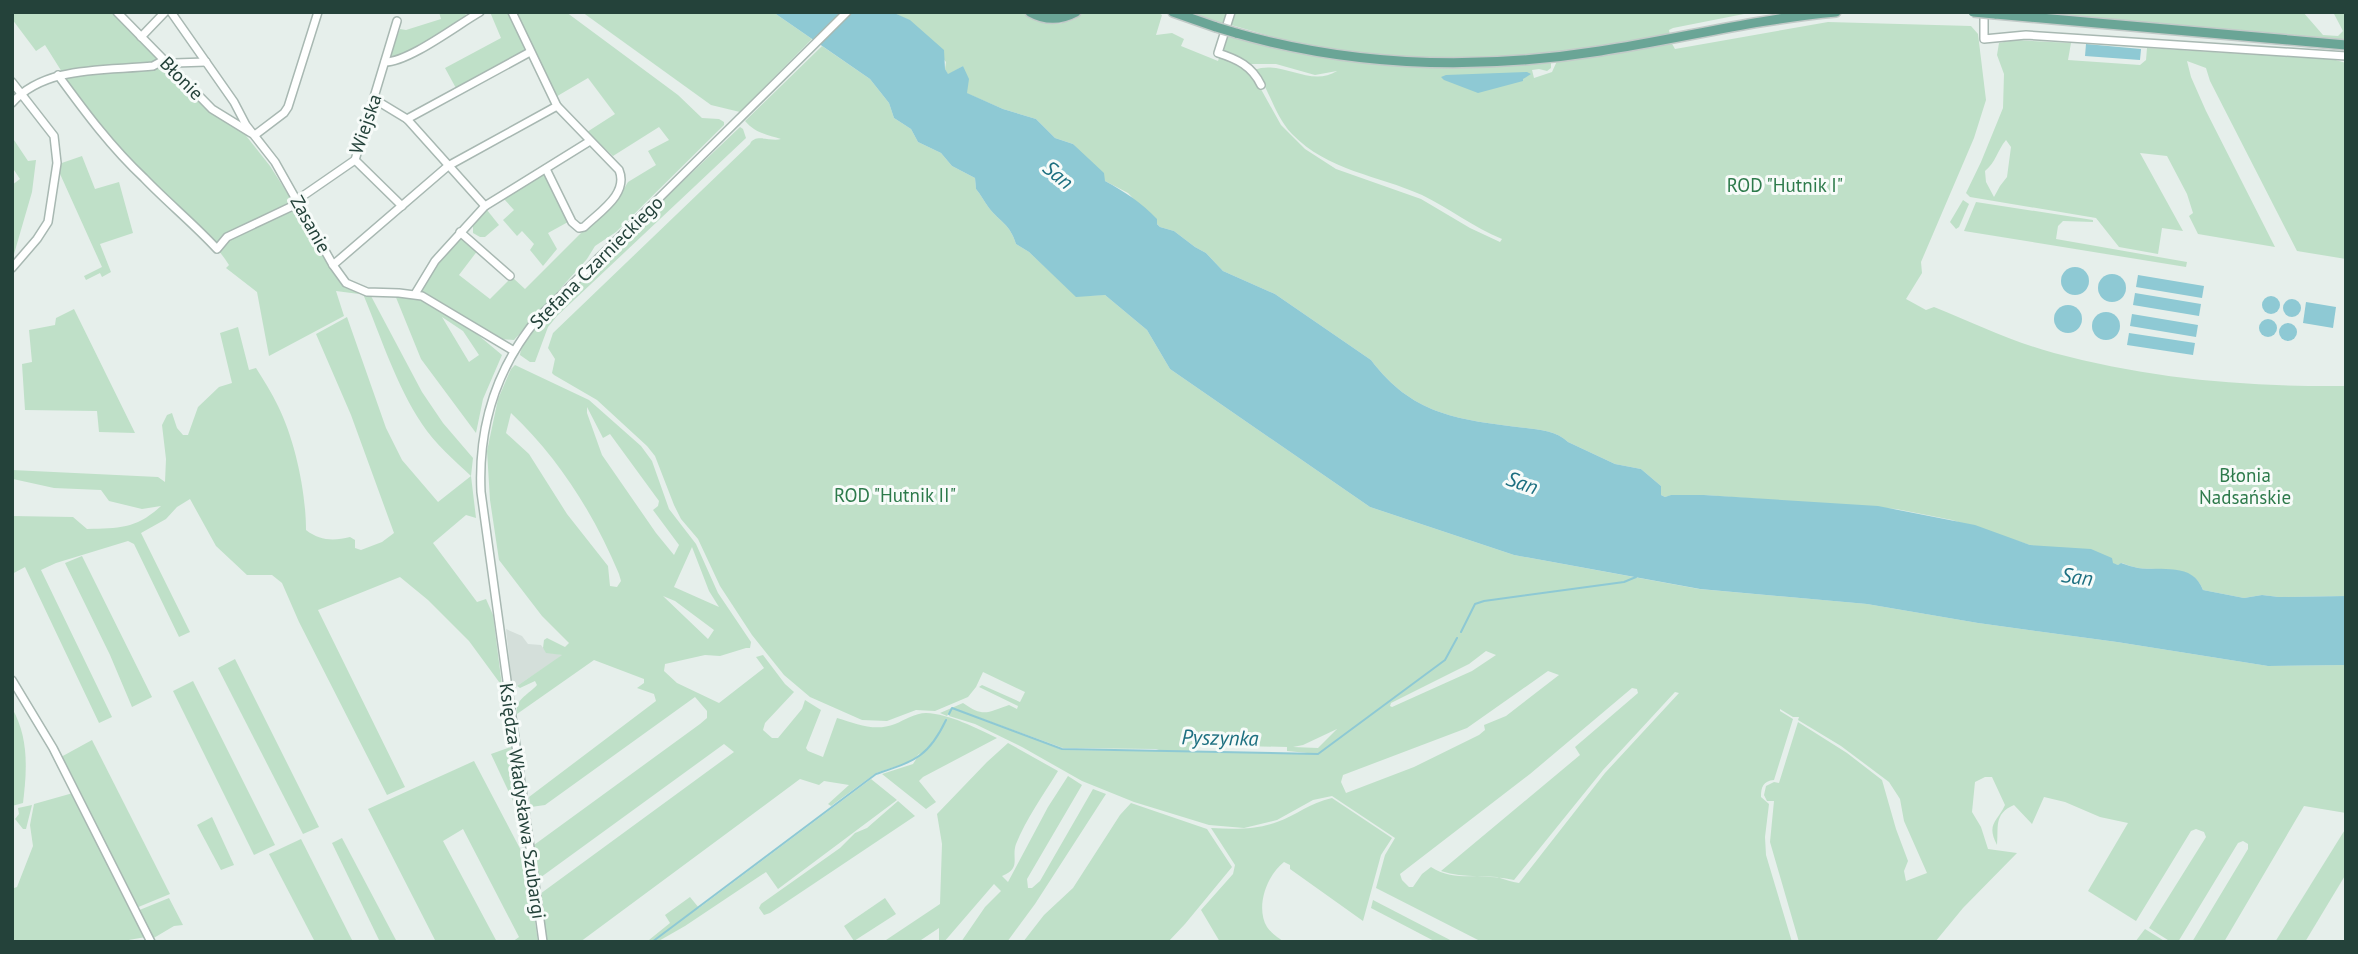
<svg xmlns="http://www.w3.org/2000/svg" width="2358" height="954" font-family="'PT Sans',sans-serif">
	<style>
		.built { fill: #d4dfda }
		.green { fill: #bfe0c8; fill-rule: evenodd }
		.water { fill: #8ec9d4 }
		.lines { fill: none; stroke-linecap: round; stroke-linejoin: round }
		.stream { stroke: #8ec9d4; stroke-width: 2 }
		.minor-casing { stroke: #a8b8b2; stroke-width: 10 }
		.major-casing { stroke: #c2cac8; stroke-width: 12 }
		.minor { stroke: #fff; stroke-width: 7 }
		.major { stroke: #6aa596; stroke-width: 9 }
		.major-bridge-casing { stroke: #c2cac8; stroke-width: 12; stroke-linecap: butt }
		.major-bridge { stroke: #6aa596; stroke-width: 9 }
		.labels { text-anchor: middle; stroke-width: 6; stroke-linejoin: round; paint-order: stroke }
		.street-label { font-size: 19px; fill: #24423a; stroke: #f7fbf9 }
		.park-label { font-size: 19px; fill: #2d7a4b; stroke: #f7fbf9 }
		.water-label { font-size: 21px; font-style: italic; fill: #1c6f80; stroke: #f7fbf9 }
	</style>
	<rect width="100%" height="100%" fill="#e6efeb"/>
	<polygon class="built" points="506,629 522,636 528,644 541,645 546,652 563,655 517,686 513,694"/>
	<g class="green">
		<polygon points="12,12 114,12 156,55 156,60 150,64 62,72 45,45 36,51 12,19"/>
		<polygon points="439,12 464,12 468,18 409,54 393,59 390,56 400,29 406,30 441,19"/>
		<polygon points="490,12 510,12 528,51 457,90 445,68 501,38"/>
		<polygon points="514,12 566,12 678,95 702,118 719,119 724,122 724,125 616,232 595,246 587,259 514,340 499,339 438,301 418,291 441,258 461,236 478,250 459,275 490,299 512,277 525,289 622,192 628,182 656,165 648,151 669,140 659,127 613,156 587,132 615,114 588,78 554,98"/>
		<polygon points="582,12 773,12 812,39 740,112 711,105"/>
		<path d="M892,12H1023L1042,23L1059,24L1075,19L1084,12H1157L1162,15L1156,35L1172,33L1184,39L1181,46L1218,61L1220,55L1242,65L1257,82L1281,125L1305,149L1336,169L1421,199L1470,228L1500,242L1502,239C1473,227 1449,208 1422,195C1377,175 1328,171 1292,134C1274,115 1270,89 1254,70C1282,59 1310,88 1337,71L1315,75L1276,64H1249L1223,50L1228,35L1386,63L1438,67L1551,63V68L1547,71L1539,69L1532,70L1534,78L1552,72L1557,61L1580,50C1497,58 1423,62 1340,52C1303,47 1267,35 1231,25L1236,12H1754L1673,28L1669,30L1671,42L1675,49L1828,22L1971,26L1978,34L1986,100L1974,138L1921,262L1922,273L1906,299L1926,310L1934,307C1973,323 2013,342 2054,353C2150,379 2247,387 2346,386V596L2279,597L2262,595L2244,598L2203,590C2194,564 2160,571 2138,568C2133,567 2127,565 2122,563L2118,565L2030,545L1952,520L1896,509L1704,495H1672L1665,497L1661,495V486L1641,469L1615,464L1568,442C1556,430 1534,429 1517,427C1455,419 1412,414 1371,360L1275,294L1223,271L1206,253L1195,247L1174,231L1160,227L1128,193L1105,181L1073,144L1055,138L1036,119L1003,109L966,93L963,66L948,75L945,69L946,62L910,21Z"/>
		<polygon points="1185,12 1227,12 1223,24"/>
		<polygon points="2020,12 2303,12 2323,35 2338,36 2343,31 2333,12 2346,12 2346,40"/>
		<path d="M2015,40L2071,43L2068,60L2140,65L2146,60L2147,48L2332,59L2346,63V259L2297,251L2210,81L2206,68L2187,61L2191,77L2206,111L2275,247L2198,234L2189,216L2193,213L2187,194L2167,156L2140,153L2183,231L2162,228L2158,254L2119,247L2096,218L1970,197L1966,193L1981,162L2003,108L2004,74L1997,55L1999,43ZM2006,140L2011,147L2007,177L2000,186L1994,197L1986,182L1985,171C1996,162 1997,151 2006,140Z"/>
		<path d="M822,46L870,79L889,103L894,118L911,129L918,142L941,153L952,166L975,178L976,189C981,195 984,201 989,208C1000,222 1010,224 1016,244L1029,252L1076,296L1105,295L1147,330L1170,369L1370,507L1514,555L1699,589L1867,604L1978,623L2117,642L2268,666L2346,665V813L2304,806L2224,942H2192L2248,849V844L2243,841L2238,843L2178,942H2171L2149,928L2206,837L2204,832L2196,829L2191,831L2136,921L2088,891L2128,823L2100,817L2065,802L2044,797L2032,824L2014,805C1993,814 1999,828 1997,845C1986,824 1997,822 2005,805L1992,777H1985L1975,782L1972,812L1981,827L1988,849L2017,853L1963,908L1935,942H1799L1770,842L1774,801H1767L1764,795L1766,786L1774,782L1779,783L1798,722L1847,753L1882,780L1896,829L1908,861L1904,871L1906,881L1927,873L1904,821L1900,799L1889,782L1841,746L1798,720L1799,717H1793L1780,709V711L1793,719L1774,780C1763,781 1761,787 1761,797L1769,804L1765,837L1766,855L1792,942H1482L1376,888L1385,855L1395,838L1332,796L1313,800L1277,820L1244,828L1209,825L1134,802L1082,781L1022,747L975,724L949,716L950,712L947,716L940,713L963,703C984,718 988,712 1009,705L1017,709L1018,706L979,687L982,685L1020,702L1025,692L983,672L976,687L968,697L935,711L916,710L887,721L862,720L810,697L784,675L752,635L720,586L698,539L681,519L674,505L655,456L647,446L597,400L554,375L552,373L555,359L548,348L553,333L750,144C755,133 770,142 781,139C768,135 755,133 745,121ZM1486,651L1496,655L1472,671L1392,707L1390,706L1391,703L1469,664ZM1548,671L1559,675L1506,716L1484,725L1485,730L1479,735L1414,767L1346,793L1341,782L1343,775L1467,728ZM1632,688L1637,689L1638,693L1575,747L1580,755L1441,871C1465,879 1489,874 1514,880L1603,770L1675,692L1679,693L1605,773L1519,883C1512,882 1504,879 1497,877C1474,874 1452,881 1431,867L1422,874L1413,887H1409L1402,880L1400,874L1530,774ZM953,708L1063,748L1156,749L1162,751L1063,750ZM1337,729L1318,748L1293,747L1303,745ZM1200,745L1287,747V751L1318,754L1195,751Z"/>
		<path d="M162,68L170,70L214,112L226,122L243,132L270,166L293,202L241,227L294,207L298,208L344,285L359,294L336,291L344,316L269,356L257,292L226,268L229,265C204,227 175,208 144,176C113,146 87,113 62,77Z"/>
		<path d="M740,127L743,129L746,138L557,316L548,327L535,362H530L520,355C525,325 605,259 629,236L642,226L660,203Z"/>
		<polygon points="12,137 28,161 36,160 32,192 12,261 12,185 20,179 12,167"/>
		<polygon points="82,156 95,189 119,182 133,233 100,244 111,272 102,277 100,273 86,280 84,276 102,267 56,165"/>
		<polygon points="544,174 568,222 548,233 557,249 543,266 530,250 534,244 522,231 517,236 503,220 514,210 504,199"/>
		<polygon points="1963,200 1969,204 1959,227 1956,229 1950,222"/>
		<polygon points="1976,202 2093,220 2093,222 2063,221 2058,226 2056,239 2187,262 2186,267 1964,231"/>
		<polygon points="487,210 499,225 485,237 480,237 473,233 473,224"/>
		<path d="M363,294L371,296L422,392L443,423L473,458L471,476L476,518L466,515L433,543L477,602L486,599L493,615L502,686L469,641L428,600L400,577L318,610L405,787L387,795L299,622L282,583L272,575H247L216,546L190,499L177,507L166,519L141,533L190,632L179,637L134,544L128,541L56,563L41,570L112,717L99,723L25,567L12,574V516L73,517L87,529C120,528 136,529 161,506L142,509L109,501L101,490L54,488L13,479L12,470L158,477L165,482L166,459L162,425L167,415L172,413L177,428L183,435H188L198,407L219,387L232,383L220,333L238,327L249,370L256,368C264,381 272,393 278,406C295,440 306,492 306,530C320,541 334,541 350,537L355,540V548L361,550L382,542L394,533L351,415L316,334L347,317L386,428L402,460L438,502L471,476C454,460 435,444 422,424C396,385 381,337 363,294Z"/>
		<path d="M395,295C404,296 415,297 423,300C451,309 479,336 502,355L483,399L476,433L421,359ZM442,317L463,331L479,355L469,362Z"/>
		<polygon points="74,309 135,433 99,432 97,411 25,410 22,364 32,362 29,330 55,325 56,318"/>
		<path d="M515,365L589,400L641,446L652,461L669,509L696,544L718,593L751,642L750,648H746L720,656L705,655L665,664L664,671L677,683L719,703L764,668L756,657L763,655L785,684L794,692L765,723L763,730L772,738H778L802,709L805,700L821,710L806,748L808,751L823,757L837,718C857,724 875,732 895,724C905,720 915,713 926,713C950,714 976,728 997,738L923,777L919,781L936,802L926,809L882,774L913,764L920,753L912,761L876,773L831,806L828,804L849,785L824,781L819,785L800,779L580,942H546L540,894L734,752L724,744L537,880L534,845L700,724L707,718V711L695,697L545,805L531,807L529,797L656,701L654,694L637,688L644,683V679L594,660L517,714C514,700 528,695 537,685L535,681L520,688L517,686L562,655L546,653L543,648L544,640L547,638L565,647L569,643L542,616L499,560L490,500L487,451L498,399L511,369ZM587,407L603,438L610,434L659,501L658,506L653,510L679,545L674,555L656,533L602,455L587,413ZM511,413C558,457 594,514 619,574L621,581L617,587L610,586L608,566L567,514L529,454L506,433ZM692,547L709,591L719,607L674,587ZM663,596L675,601L714,630L708,639Z"/>
		<polygon points="82,556 152,697 132,707 110,655 65,563"/>
		<polygon points="235,659 319,827 303,834 218,668"/>
		<polygon points="193,681 275,845 254,855 173,691"/>
		<path d="M12,708C29,738 27,770 23,803L12,806Z"/>
		<polygon points="92,740 170,894 136,908 61,757"/>
		<path d="M1008,743L1058,771C1044,794 1026,819 1016,844C1011,858 1022,868 1002,876L1008,882L1048,807L1068,776L1082,785L1027,879L1028,888H1032L1040,881L1093,789L1106,794L1035,904L1007,942H961L985,907L1001,891L994,884L944,942H939V928L918,942H883L940,904L942,844L937,814L987,762Z"/>
		<polygon points="511,747 520,816 491,754"/>
		<polygon points="474,761 526,860 538,942 512,942 519,937 463,829 443,841 497,942 436,942 368,809"/>
		<polygon points="871,779 897,800 778,889 766,872 685,926 657,942 649,940 670,923 665,915 690,897 699,908"/>
		<polygon points="73,793 146,937 117,942 12,942 12,883 14,888 17,887 33,846 30,825 34,804"/>
		<path d="M1332,798L1392,838L1381,855L1363,921L1290,869V865L1284,862C1267,875 1255,907 1267,927C1271,933 1279,938 1284,942H1220L1201,910L1233,874L1235,865L1211,828C1234,829 1255,830 1277,822C1297,815 1309,803 1332,798Z"/>
		<polygon points="898,801 915,816 770,913 764,915 759,908 761,904 840,848 855,833 867,828"/>
		<polygon points="1131,803 1207,829 1232,867 1185,924 1168,942 1023,942 1044,915 1073,888 1120,815"/>
		<polygon points="32,805 26,829 23,829 15,819 19,814 18,808"/>
		<polygon points="212,817 234,865 221,870 197,825"/>
		<polygon points="2346,828 2346,874 2305,942 2275,942"/>
		<polygon points="342,838 397,942 380,942 332,843"/>
		<polygon points="301,839 353,942 315,942 269,854"/>
		<polygon points="169,898 183,925 174,926 152,939 137,911"/>
		<polygon points="885,898 896,914 854,941 844,926"/>
		<polygon points="1373,900 1454,942 1436,942 1371,908"/>
		<polygon points="2145,929 2166,942 2135,942"/>
	</g>
	<g class="water">
		<path d="M773,12H892L910,20L944,50L945,69L948,74L963,66L969,79L967,93L1003,109L1036,119L1055,138L1073,144L1104,173L1105,181C1125,192 1141,202 1157,219V224L1160,227L1174,231L1195,247L1206,253L1223,271L1275,294L1371,360C1412,414 1455,419 1517,427C1534,429 1556,430 1568,442L1615,464L1641,469L1661,486V495L1665,497L1671,495H1704L1878,506L1975,525L2030,545L2091,549L2112,558L2113,563L2118,565L2121,563C2127,565 2133,567 2138,568C2161,571 2193,562 2203,590L2244,598L2262,595L2279,597L2346,596V665L2268,666L2117,642L1978,623L1867,604L1700,589L1514,555L1370,507L1170,369L1147,330L1105,295L1076,297L1029,252L1016,244C1010,224 1000,222 989,208C984,201 981,195 976,189L975,178L952,166L941,153L918,142L911,129L894,118L889,103L870,79Z"/>
		<polygon points="2086,44 2141,49 2140,60 2085,56"/>
		<polygon points="1527,72 1531,74 1523,79 1523,81 1478,93 1444,80 1441,77 1446,75"/>
		<circle cx="2075" cy="281" r="14"/>
		<circle cx="2112" cy="288" r="14"/>
		<polygon points="2138,275 2204,286 2202,298 2136,287"/>
		<polygon points="2135,293 2201,304 2199,316 2133,305"/>
		<circle cx="2271" cy="305" r="9"/>
		<circle cx="2292" cy="308" r="9"/>
		<polygon points="2306,302 2336,307 2333,328 2303,323"/>
		<circle cx="2068" cy="319" r="14"/>
		<circle cx="2106" cy="326" r="14"/>
		<polygon points="2132,314 2198,325 2196,337 2130,326"/>
		<circle cx="2268" cy="328" r="9"/>
		<circle cx="2288" cy="332" r="9"/>
		<polygon points="2129,333 2195,343 2193,355 2127,345"/>
	</g>
	<g class="lines">
		<g class="stream">
			<polyline points="1461,632 1475,604 1484,601 1624,582 1636,577"/>
			<polyline points="949,714 952,708 1062,749 1318,754 1445,660 1457,638"/>
			<path d="M652,942L876,774C914,761 928,758 946,720"/>
		</g>
		<defs>
			<g id="minor">
				<polyline points="117,12 212,109 251,133"/>
				<polyline points="171,12 234,102 246,125 275,162 333,265 346,283 367,292 399,293 422,296 514,351"/>
				<path d="M512,12L557,106L619,170C629,194 599,212 584,227L579,228L572,222L546,169"/>
				<path d="M1231,12L1218,53C1237,59 1252,66 1261,85"/>
				<polyline points="1984,12 1984,39 2026,35 2346,56"/>
				<polyline points="141,37 165,12"/>
				<path d="M385,62C409,62 457,25 480,12"/>
				<polyline points="170,66 175,63 206,62"/>
				<path d="M58,75C85,112 111,147 144,178C168,203 194,224 217,249L227,237L299,203"/>
				<polyline points="12,82 54,136 57,163 48,222 37,239 12,268"/>
				<polyline points="374,99 407,119 485,206"/>
				<path d="M12,103C45,65 107,71 153,66L164,60"/>
				<polyline points="407,119 530,52"/>
				<polyline points="255,135 284,113 288,107 318,12"/>
				<polyline points="355,160 402,206"/>
				<polyline points="297,200 355,160 397,21"/>
				<polyline points="460,232 510,276"/>
				<polyline points="333,265 448,166 557,106"/>
				<polyline points="415,294 435,261 485,206 590,141"/>
				<polyline points="12,680 53,748 151,942"/>
				<path d="M543,942L481,492C478,428 496,369 537,319L847,12"/>
			</g>
			<g id="major">
				<path d="M1030,12C1046,21 1061,20 1076,12"/>
				<polyline points="1173,12 1216,27"/>
				<polyline points="1995,14 2346,45"/>
				<path d="M1236,33C1355,67 1479,70 1600,51C1679,39 1756,19 1836,12"/>
			</g>
		</defs>
		<use href="#minor" class="minor-casing"/>
		<use href="#major" class="major-casing"/>
		<use href="#minor" class="minor"/>
		<use href="#major" class="major"/>
		<defs>
			<g id="major-bridge">
				<polyline points="1973,12 1995,14"/>
				<polyline points="1216,27 1236,33"/>
			</g>
		</defs>
		<use href="#major-bridge" class="major-bridge-casing"/>
		<use href="#major-bridge" class="major-bridge"/>
	</g>
	<g class="labels">
		<g class="street-label">
			<text transform="translate(182 78) rotate(45)" y="7">Błonie</text>
			<text transform="translate(365 124) rotate(-71)" y="7">Wiejska</text>
			<text transform="translate(311 224) rotate(61)" y="7">Zasanie</text>
			<text transform="translate(596 262) rotate(-45)" y="7">Stefana Czarnieckiego</text>
			<text transform="translate(523 801) rotate(82)" y="7">Księdza Władysława Szubargi</text>
		</g>
		<g class="park-label">
			<text x="1785" y="192">ROD "Hutnik I"</text>
			<text x="2245" y="482">Błonia<tspan x="2245" dy="22">Nadsańskie</tspan></text>
			<text x="895" y="502">ROD "Hutnik II"</text>
		</g>
		<g class="water-label">
			<text transform="translate(1058 175) rotate(40)" y="7">San</text>
			<text transform="translate(1522 483) rotate(19)" y="7">San</text>
			<text transform="translate(2077 577) rotate(8)" y="7">San</text>
			<text transform="translate(1220 738) rotate(1)" y="7">Pyszynka</text>
		</g>
	</g>
	<rect width="2358" height="954" fill="none" stroke="#24423a" stroke-width="28"/>
</svg>
